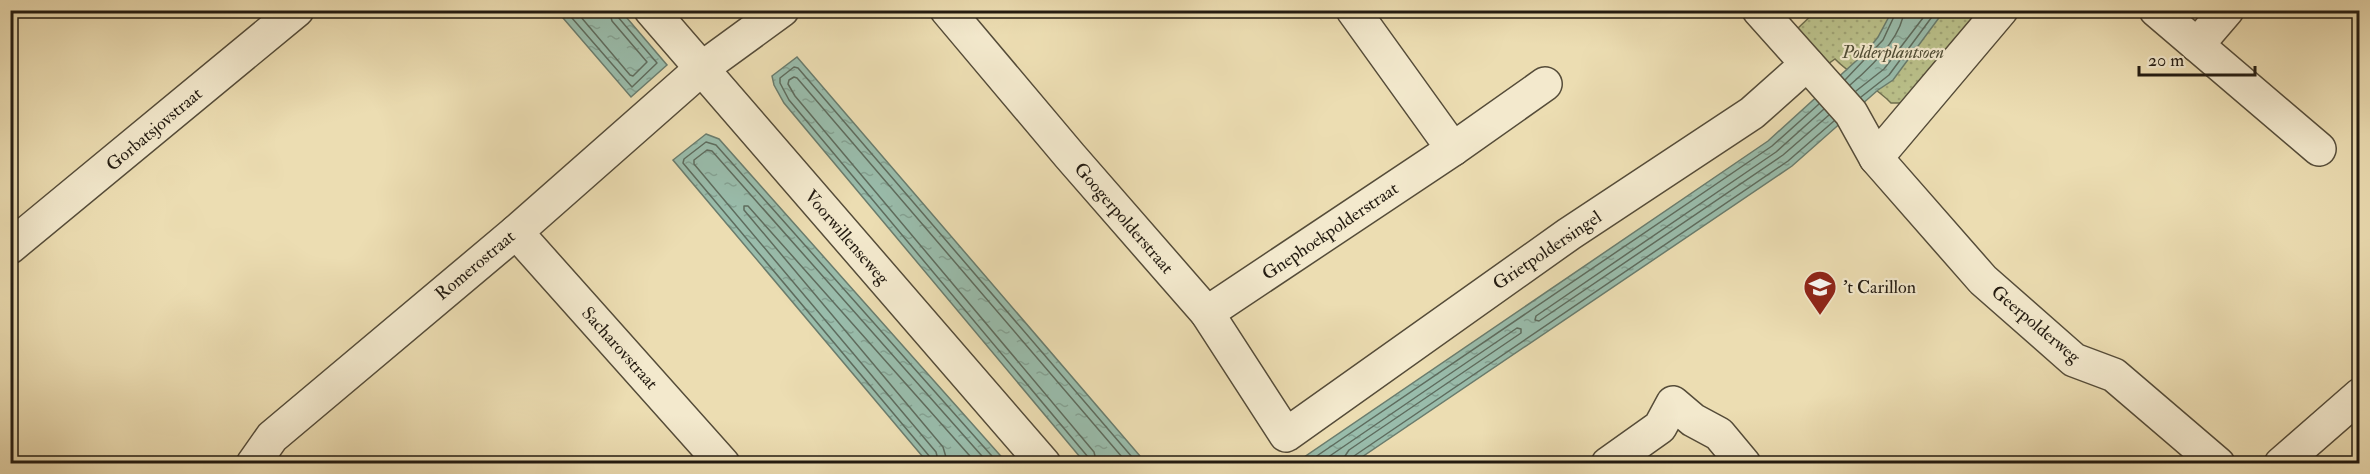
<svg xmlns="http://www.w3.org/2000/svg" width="2370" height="474" font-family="'IM FELL Double Pica',serif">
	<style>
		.park { fill: url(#park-dots); stroke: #6e6e4e; stroke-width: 1.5 }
		.water { fill: url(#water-ripples); stroke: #6a7c6d; stroke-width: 1.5 }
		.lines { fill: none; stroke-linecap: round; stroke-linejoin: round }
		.shore { stroke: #5e6c5e; stroke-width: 1.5 }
		.street-casing { stroke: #554c39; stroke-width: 36 }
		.street { stroke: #f3e9cd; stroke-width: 33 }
		.labels { text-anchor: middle; stroke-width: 4.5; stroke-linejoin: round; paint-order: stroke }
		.park-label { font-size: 18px; font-style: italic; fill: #504d35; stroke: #f3e9cd }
		.street-label { font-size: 18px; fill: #231b11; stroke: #f3e9cd }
		.poi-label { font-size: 18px; fill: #231b11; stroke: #f3e9cd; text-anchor: start }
	</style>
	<defs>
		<pattern id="park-dots" width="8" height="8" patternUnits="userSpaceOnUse" patternTransform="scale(1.5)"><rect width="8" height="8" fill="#bac08a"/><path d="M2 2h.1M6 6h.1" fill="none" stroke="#a0a476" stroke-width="1.8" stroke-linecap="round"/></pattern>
		<pattern id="water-ripples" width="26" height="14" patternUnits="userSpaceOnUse" patternTransform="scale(1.5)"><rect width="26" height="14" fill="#99bcab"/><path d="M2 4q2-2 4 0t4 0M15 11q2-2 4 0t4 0" fill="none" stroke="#84a192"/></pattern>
	</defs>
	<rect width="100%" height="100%" fill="#ecddb2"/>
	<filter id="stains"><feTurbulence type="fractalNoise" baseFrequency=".00333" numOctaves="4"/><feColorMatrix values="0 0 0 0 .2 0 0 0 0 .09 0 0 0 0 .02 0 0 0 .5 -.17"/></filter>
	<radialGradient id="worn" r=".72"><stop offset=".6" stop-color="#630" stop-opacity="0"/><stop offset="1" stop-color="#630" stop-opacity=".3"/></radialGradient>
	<path class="park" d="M1816,11H1983L1904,103H1891C1874,85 1852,77 1835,59L1828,64L1797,29Z"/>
	<g class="water">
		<polygon points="557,11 621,11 667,65 631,97"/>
		<polygon points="1892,11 1944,11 1893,80 1878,90 1792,166 1353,463 1294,464 1768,141 1867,51 1878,37"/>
		<polygon points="797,57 1146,463 1085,463 784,103 774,85 772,76"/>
		<polygon points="706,134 719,139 1007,463 928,463 673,160"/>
	</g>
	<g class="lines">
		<g class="shore">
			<polyline points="565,10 632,87 657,63 618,17 617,10"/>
			<polyline points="575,10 630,75 633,76 647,62 612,21 609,10"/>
			<polyline points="1845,80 1883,40 1897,10"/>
			<path d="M1850,85C1870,68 1902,38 1904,10"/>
			<polyline points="1856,91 1884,69 1929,10"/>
			<polyline points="1861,97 1889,75 1937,10"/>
			<polyline points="1824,109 1776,152 1536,316 1535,320 1539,321 1783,155 1829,115"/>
			<polyline points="932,464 930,457 683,163 684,159 706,142 716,145 999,464"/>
			<polyline points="939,464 936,452 694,164 694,160 707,150 712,151 989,464"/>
			<polyline points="948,464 943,447 744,210 744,206 748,206 977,464"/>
			<polyline points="1090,464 1088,457 789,100 780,83 780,78 794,67 798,68 1138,464"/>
			<polyline points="1097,464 1094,452 795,96 788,84 789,80 794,77 797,78 1128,464"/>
			<polyline points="1305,464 1772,146 1819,104"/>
			<polyline points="1318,464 1517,328 1521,329 1521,333 1349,450 1345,456 1343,464"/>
			<polyline points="1351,464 1354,456 1788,161 1834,121"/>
		</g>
		<defs>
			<g id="street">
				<polyline points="651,10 1044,464"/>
				<polyline points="947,10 1070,156 1207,313 1286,435 1569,234 1752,113 1807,64"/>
				<polyline points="1759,10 1851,113 1876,158 1983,280 2074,360 2114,375 2218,464"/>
				<polyline points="2156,10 2319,149"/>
				<polyline points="2197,45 2227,10"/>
				<polyline points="1453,149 1545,84"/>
				<polyline points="1876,158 2001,10"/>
				<polyline points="516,232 723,464"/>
				<polyline points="10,247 297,10"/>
				<polyline points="1207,313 1453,149 1353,10"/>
				<polyline points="253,464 272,437 516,232 701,69 782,10"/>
				<polyline points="1608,464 1660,427 1673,403 1693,420 1719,434 1744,464"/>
				<polyline points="2281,464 2360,395"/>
			</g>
		</defs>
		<use href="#street" class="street-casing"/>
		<use href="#street" class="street"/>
	</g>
	<defs>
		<symbol id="school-pin" viewBox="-11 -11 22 30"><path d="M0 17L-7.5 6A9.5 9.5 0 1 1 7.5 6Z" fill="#8f2418" stroke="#f3e9cd"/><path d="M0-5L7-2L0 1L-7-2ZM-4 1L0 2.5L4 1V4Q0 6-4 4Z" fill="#fff"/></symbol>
	</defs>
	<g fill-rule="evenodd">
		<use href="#school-pin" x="1801" y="268" width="38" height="52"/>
	</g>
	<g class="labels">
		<g class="park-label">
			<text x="1893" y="58">Polderplantsoen</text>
		</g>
		<g class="street-label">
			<text transform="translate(154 129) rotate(-40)" y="6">Gorbatsjovstraat</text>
			<text transform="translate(1124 218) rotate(49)" y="6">Googerpolderstraat</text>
			<text transform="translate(1330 231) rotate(-34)" y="6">Gnephoekpolderstraat</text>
			<text transform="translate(847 237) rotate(49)" y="6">Voorwillenseweg</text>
			<text transform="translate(1547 250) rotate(-34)" y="6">Grietpoldersingel</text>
			<text transform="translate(475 265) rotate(-40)" y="6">Romerostraat</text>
			<text transform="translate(2036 324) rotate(40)" y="6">Geerpolderweg</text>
			<text transform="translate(620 348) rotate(48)" y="6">Sacharovstraat</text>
		</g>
		<g class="poi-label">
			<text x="1843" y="293">'t Carillon</text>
		</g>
	</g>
	<rect width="2370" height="474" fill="none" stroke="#ecddb2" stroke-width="36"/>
	<rect x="12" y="12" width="2346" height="450" fill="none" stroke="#231b11" stroke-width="3"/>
	<rect x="18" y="18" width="2334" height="438" fill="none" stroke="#231b11" stroke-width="1.5"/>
	<path d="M2139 66v9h116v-9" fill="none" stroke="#231b11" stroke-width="3"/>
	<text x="2148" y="66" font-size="18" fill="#231b11" stroke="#f3e9cd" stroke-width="4.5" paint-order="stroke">20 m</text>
	<rect width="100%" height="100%" filter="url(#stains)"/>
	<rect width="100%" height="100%" fill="url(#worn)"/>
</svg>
